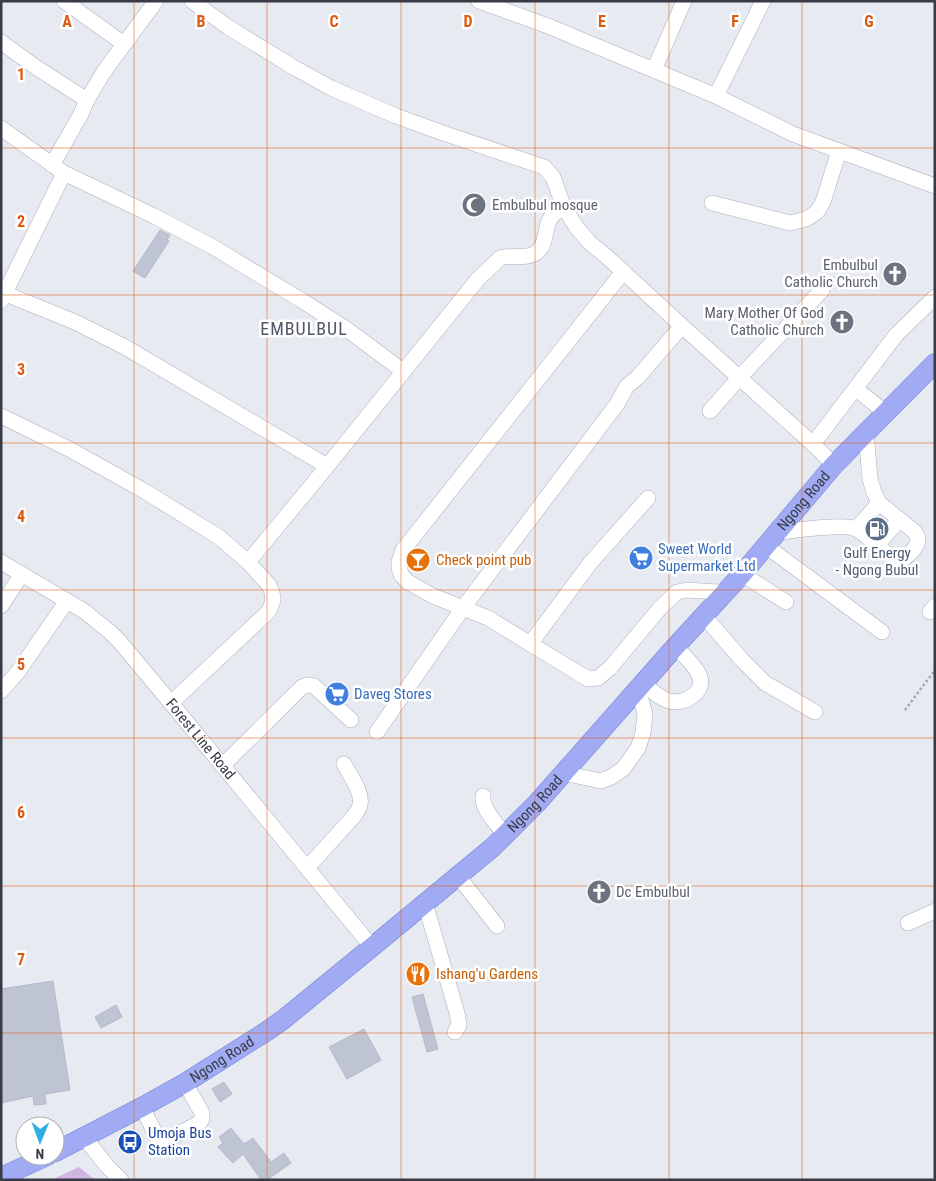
<svg xmlns="http://www.w3.org/2000/svg" width="936" height="1181" font-family="'Roboto Condensed',sans-serif">
	<style>
		.green { fill: #d0b5e2 }
		.building { fill: #bfc4d3; stroke: #b3b9cd }
		.lines { fill: none; stroke-linecap: round; stroke-linejoin: round }
		.minor-casing { stroke: #acafbd; stroke-width: 16 }
		.major-casing { stroke: #7181d7; stroke-width: 20 }
		.path { stroke: #9ea5bd; stroke-width: 2.5; stroke-dasharray: 2.5 2.5; stroke-linecap: butt }
		.minor { stroke: #fff; stroke-width: 15 }
		.major { stroke: #a0abf4; stroke-width: 19 }
		.grid { fill: none; stroke: #df580f; stroke-width: 1; stroke-opacity: 0.55 }
		.labels { text-anchor: middle; stroke-width: 5; stroke-linejoin: round; paint-order: stroke }
		.worship-label { font-size: 15px; fill: #5b616d; stroke: #fff; text-anchor: start }
		.street-label { font-size: 15px; fill: #383b45; stroke: #fff }
		.shop-label { font-size: 15px; fill: #366cbe; stroke: #fff; text-anchor: start }
		.service-label { font-size: 15px; fill: #4e5e75; stroke: #fff }
		.food-label { font-size: 15px; fill: #c56008; stroke: #fff; text-anchor: start }
		.transit-label { font-size: 15px; fill: #164399; stroke: #fff; text-anchor: start }
		.quarter-label { font-size: 18px; letter-spacing: 1px; fill: #505667; stroke: #fff }
		.grid-label { font-size: 16px; text-anchor: middle; font-weight: bold; fill: #df580f; stroke: #fff; stroke-width: 5; stroke-linejoin: round; paint-order: stroke }
	</style>
	<rect width="100%" height="100%" fill="#e8eaf2"/>
	<polygon class="green" points="79,1167 95,1180 51,1180"/>
	<g class="building">
		<polygon points="160,230 170,235 167,240 169,241 145,278 133,271"/>
		<polygon points="53,981 70,1090 45,1094 46,1104 34,1105 33,1096 1,1103 1,989"/>
		<polygon points="423,994 438,1049 427,1052 412,997"/>
		<polygon points="116,1005 122,1017 101,1028 95,1017"/>
		<polygon points="364,1029 381,1060 347,1079 329,1047"/>
		<polygon points="224,1082 232,1094 220,1102 212,1089"/>
		<polygon points="231,1128 244,1144 253,1138 271,1162 284,1153 291,1163 267,1180 261,1180 243,1154 233,1163 218,1147 223,1143 219,1137"/>
	</g>
	<g class="lines">
		<defs>
			<g id="minor">
				<polyline points="64,1 124,44"/>
				<polyline points="192,1 228,27 293,67 331,88 396,116 443,133 544,167 553,177 562,202 569,215 577,228 590,243 606,256 682,326 813,444 834,465"/>
				<polyline points="479,1 548,26 716,96 793,134 935,186"/>
				<polyline points="1,42 37,68 87,100"/>
				<polyline points="654,70 684,1"/>
				<polyline points="716,96 763,1"/>
				<polyline points="1,128 64,173 154,216 213,247 301,300 345,328 403,371"/>
				<polyline points="52,165 81,114 87,100 105,70 156,1"/>
				<polyline points="712,203 790,223 806,219 817,212 823,202 839,151"/>
				<polyline points="623,272 403,550 399,562 399,568 402,576 408,582 433,596 488,618 588,679 598,678 610,668 660,608 677,592 687,590 718,592 725,592"/>
				<polyline points="6,294 75,322 125,347 327,466"/>
				<polyline points="1,301 64,173"/>
				<polyline points="856,389 886,413"/>
				<polyline points="710,411 739,378 822,290"/>
				<polyline points="1,416 71,450 146,492 219,537 248,562 269,585 272,592 273,600 270,609 267,613 171,703"/>
				<polyline points="813,444 896,335 935,297"/>
				<polyline points="856,529 879,503"/>
				<path d="M778,532C794,531 844,523 856,529C869,535 887,560 901,559C908,558 918,546 918,539C918,537 916,535 915,532L879,503L874,492L870,479L866,432"/>
				<polyline points="877,545 899,520"/>
				<polyline points="766,546 882,632"/>
				<path id="s1" d="M1,562L84,611L110,632L120,642L171,703L372,947"/>
				<path d="M248,562L316,480L478,279L500,258C511,254 525,260 536,253C549,244 543,223 554,214C557,211 562,210 565,209"/>
				<polyline points="742,574 786,602"/>
				<polyline points="1,606 22,574"/>
				<polyline points="930,612 935,606"/>
				<polyline points="704,616 742,660 765,683 815,712"/>
				<polyline points="530,644 591,562 648,498"/>
				<path d="M643,683C651,690 659,698 669,701C682,705 705,694 700,677C696,666 684,655 675,647"/>
				<polyline points="1,691 17,673 67,601"/>
				<polyline points="377,732 463,608 617,404 627,386 637,378 682,326"/>
				<path d="M223,765L302,687C307,685 309,684 314,686L351,720"/>
				<polyline points="563,773 601,781 611,777 623,769 638,748 643,733 645,714 638,689"/>
				<path d="M483,796C481,809 498,825 505,835"/>
				<path d="M307,868L354,816C356,813 359,809 360,805C363,792 350,776 344,764"/>
				<polyline points="458,876 497,926"/>
				<polyline points="425,903 457,1013 459,1025 455,1032"/>
				<polyline points="908,923 935,911"/>
				<polyline points="142,1107 158,1139 162,1141 167,1140 199,1123 202,1119 202,1113 185,1083"/>
				<polyline points="84,1137 107,1166 121,1180"/>
			</g>
			<g id="major">
				<path id="s2" d="M55,1152L142,1107L185,1083L267,1031L284,1019L372,947L493,847L537,803L675,647L742,574L834,465L935,363"/>
				<polyline points="1,1177 47,1156"/>
			</g>
		</defs>
		<use href="#minor" class="minor-casing"/>
		<use href="#major" class="major-casing"/>
		<polyline class="path" points="905,710 935,670"/>
		<use href="#minor" class="minor"/>
		<use href="#major" class="major"/>
	</g>
	<path class="grid" d="M134,1V1180M267,1V1180M401,1V1180M535,1V1180M669,1V1180M802,1V1180M1,148H935M1,295H935M1,443H935M1,590H935M1,738H935M1,886H935M1,1033H935"/>
	<defs>
		<symbol id="mosque-disc" viewBox="-11 -11 22 22"><circle r="9.5" fill="#6b7280" stroke="#fff"/><path d="M3.5-4.9A6 6 0 1 0 3.5 4.9A5 5 0 1 1 3.5-4.9Z" fill="#fff"/></symbol>
		<symbol id="church-disc" viewBox="-11 -11 22 22"><circle r="9.5" fill="#6b7280" stroke="#fff"/><path d="M-1.2-6h2.4v3.5h3.3v2.4h-3.3V6h-2.4V-.1h-3.3v-2.4h3.3Z" fill="#fff"/></symbol>
		<symbol id="fuel-disc" viewBox="-11 -11 22 22"><circle r="9.5" fill="#5c6f8a" stroke="#fff"/><path d="M-5.5-6h7V0h2V4h1.3V-2.5L3-4.5l.8-.8L6-3V5H2.5V1h-1V6h-7ZM-4.2-4.7v3.2H.2V-4.7Z" fill="#fff"/></symbol>
		<symbol id="supermarket-disc" viewBox="-11 -11 22 22"><circle r="9.5" fill="#3f7fe0" stroke="#fff"/><path d="M-6-5.5h2.5l.6 2H6L4.5 2H-2.5L-4.4-4H-6ZM-1.5 3.2a1.3 1.3 0 1 0 .1 0ZM3 3.2a1.3 1.3 0 1 0 .1 0Z" fill="#fff"/></symbol>
		<symbol id="bar-disc" viewBox="-11 -11 22 22"><circle r="9.5" fill="#e8710a" stroke="#fff"/><path d="M-6-5H6L.8 .8V4.5H3.5V6h-7V4.5H-.8V.8Z" fill="#fff"/></symbol>
		<symbol id="restaurant-disc" viewBox="-11 -11 22 22"><circle r="9.5" fill="#e8710a" stroke="#fff"/><path d="M-5-6h1v4h1v-4h1v4h1v-4h1v5L-1.5 .5V6h-2V.5L-5-1ZM5-6V6H3V1.5H1.5Q1.5-4 5-6Z" fill="#fff"/></symbol>
		<symbol id="bus-disc" viewBox="-11 -11 22 22"><circle r="9.5" fill="#1a4fb4" stroke="#fff"/><path d="M-5-6H5V4H4V6H2V4H-2V6H-4V4H-5ZM-3.5-4V0h7V-4ZM-3.5 1.2v1.5H-2V1.2ZM2 1.2v1.5H3.5V1.2Z" fill="#fff"/></symbol>
	</defs>
	<g fill-rule="evenodd">
		<use href="#mosque-disc" x="460" y="191" width="28" height="28"/>
		<use href="#church-disc" x="881" y="260" width="28" height="28"/>
		<use href="#church-disc" x="828" y="308" width="28" height="28"/>
		<use href="#fuel-disc" x="863" y="515" width="28" height="28"/>
		<use href="#supermarket-disc" x="627" y="544" width="28" height="28"/>
		<use href="#bar-disc" x="404" y="546" width="28" height="28"/>
		<use href="#supermarket-disc" x="323" y="680" width="28" height="28"/>
		<use href="#church-disc" x="585" y="878" width="28" height="28"/>
		<use href="#restaurant-disc" x="404" y="960" width="28" height="28"/>
		<use href="#bus-disc" x="116" y="1128" width="28" height="28"/>
	</g>
	<g class="labels">
		<g class="worship-label">
			<text x="492" y="210">Embulbul mosque</text>
			<text x="878" y="270" text-anchor="end">Embulbul<tspan x="878" dy="17">Catholic Church</tspan></text>
			<text x="824" y="318" text-anchor="end">Mary Mother Of God<tspan x="824" dy="17">Catholic Church</tspan></text>
			<text x="616" y="897">Dc Embulbul</text>
		</g>
		<g class="street-label">
			<text dy="5" stroke="none"><textPath href="#s2" startOffset="1001">Ngong Road</textPath></text>
			<text dy="5" stroke="none"><textPath href="#s1" startOffset="270">Forest Line Road</textPath></text>
			<text dy="5" stroke="none"><textPath href="#s2" startOffset="596">Ngong Road</textPath></text>
			<text dy="5" stroke="none"><textPath href="#s2" startOffset="191">Ngong Road</textPath></text>
		</g>
		<g class="shop-label">
			<text x="658" y="554">Sweet World<tspan x="658" dy="17">Supermarket Ltd</tspan></text>
			<text x="354" y="699">Daveg Stores</text>
		</g>
		<g class="service-label">
			<text x="877" y="558">Gulf Energy<tspan x="877" dy="17">- Ngong Bubul</tspan></text>
		</g>
		<g class="food-label">
			<text x="436" y="565">Check point pub</text>
			<text x="436" y="979">Ishang'u Gardens</text>
		</g>
		<g class="transit-label">
			<text x="148" y="1138">Umoja Bus<tspan x="148" dy="17">Station</tspan></text>
		</g>
		<g class="quarter-label">
			<text x="304" y="335">EMBULBUL</text>
		</g>
	</g>
	<g class="grid-label">
		<text x="67" y="27">A</text>
		<text x="201" y="27">B</text>
		<text x="334" y="27">C</text>
		<text x="468" y="27">D</text>
		<text x="602" y="27">E</text>
		<text x="735" y="27">F</text>
		<text x="869" y="27">G</text>
		<text x="21" y="80">1</text>
		<text x="21" y="227">2</text>
		<text x="21" y="375">3</text>
		<text x="21" y="522">4</text>
		<text x="21" y="670">5</text>
		<text x="21" y="818">6</text>
		<text x="21" y="965">7</text>
	</g>
	<rect width="936" height="1181" fill="none" stroke="#383b45" stroke-width="5"/>
	<g transform="translate(40 1141) rotate(181)"><circle r="24" fill="#ffffff" stroke="#afb1b5"/>
	<path d="M0-4L9 19L0 12L-9 19Z" fill="#2eade4"/>
	<text y="-8" font-size="14" font-weight="bold" text-anchor="middle" fill="#383b45">N</text>
	</g>
</svg>
